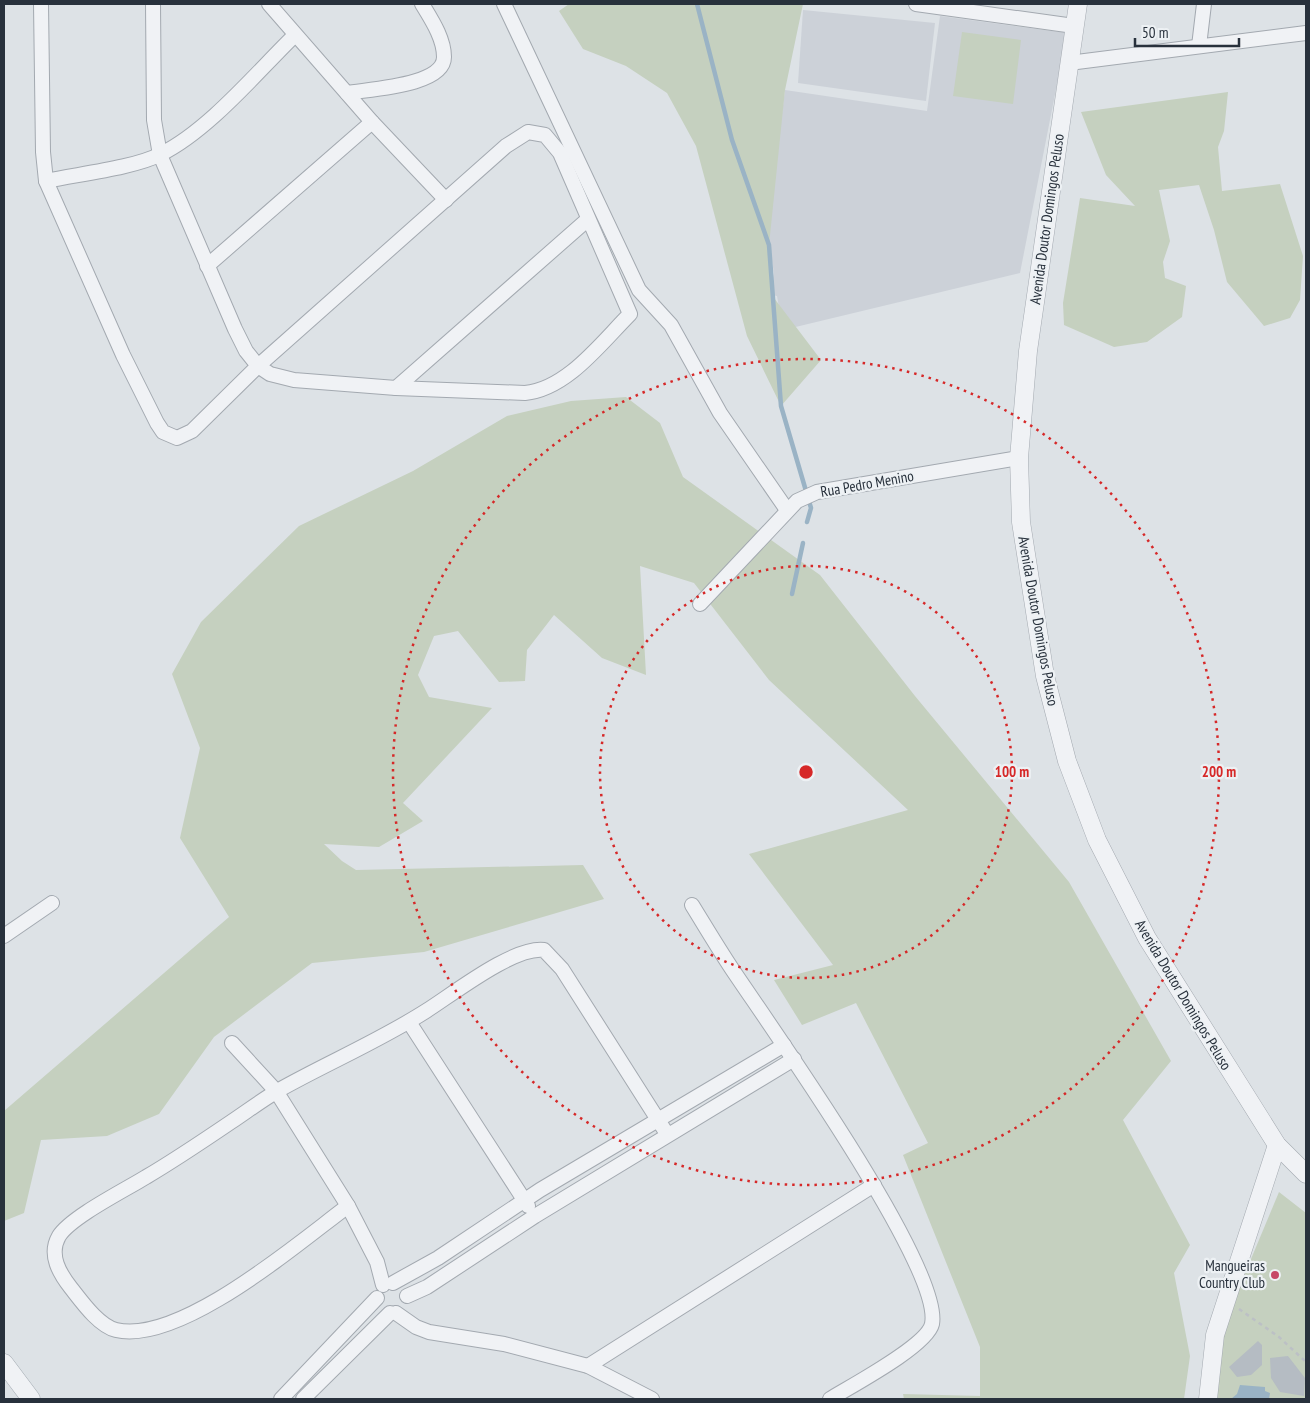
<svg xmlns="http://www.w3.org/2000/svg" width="1310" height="1403" font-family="'PT Sans Narrow',sans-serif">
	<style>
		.built { fill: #ccd1d8 }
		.green { fill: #c5d0bf }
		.water { fill: #9ab3c5 }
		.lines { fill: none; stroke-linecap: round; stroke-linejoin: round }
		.stream { stroke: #9ab3c5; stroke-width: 4.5 }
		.building { fill: #b5bcc3 }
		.minor-casing { stroke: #a3a9b0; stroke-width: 16 }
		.tertiary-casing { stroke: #a3a9b0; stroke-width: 19 }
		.path { stroke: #bcc0c5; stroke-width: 2.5; stroke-dasharray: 4 4; stroke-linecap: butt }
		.minor { stroke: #f0f2f5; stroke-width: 14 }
		.tertiary { stroke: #f0f2f5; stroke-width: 18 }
		.ring { fill: none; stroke: #d62828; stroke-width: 2.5; stroke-dasharray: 2.5 5 }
		.poi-dot { fill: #c74767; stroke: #edf1f4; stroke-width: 2 }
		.labels { text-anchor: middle; stroke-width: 4.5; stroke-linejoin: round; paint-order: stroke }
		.street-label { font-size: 15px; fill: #28313c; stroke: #edf1f4 }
		.poi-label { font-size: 15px; fill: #28313c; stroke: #edf1f4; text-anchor: end }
		.centre { fill: #d62828; stroke: #edf1f4; stroke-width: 2.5 }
		.ring-label { font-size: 15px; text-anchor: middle; font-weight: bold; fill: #d62828; stroke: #edf1f4; stroke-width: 4.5; stroke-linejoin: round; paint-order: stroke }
	</style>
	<rect width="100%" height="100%" fill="#dde2e6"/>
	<g class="built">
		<polygon points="803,10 935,23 926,101 798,83"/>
		<polygon points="940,16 1067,33 1020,273 783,330 777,296 771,295 774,273 767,231 785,90 927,111"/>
	</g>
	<g class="green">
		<polygon points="569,4 803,4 785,90 769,245 771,294 821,360 781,406 747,336 696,146 667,93 626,66 583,49 559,11"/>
		<polygon points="962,32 1021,40 1013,104 953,96"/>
		<polygon points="1228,92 1224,131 1218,147 1222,191 1280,184 1303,256 1300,300 1290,318 1264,326 1227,282 1214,230 1199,185 1159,190 1170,241 1163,262 1165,278 1186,286 1182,317 1147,342 1114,347 1064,325 1063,303 1080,198 1135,206 1106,175 1081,112"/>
		<polygon points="626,397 660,423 683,477 820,575 915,696 1069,882 1171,1061 1123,1120 1190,1245 1174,1273 1190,1356 1184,1399 904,1399 903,1394 980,1396 980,1347 903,1155 928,1143 856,1003 802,1025 774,980 833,965 749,854 908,810 769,680 694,583 640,566 646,675 602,658 554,615 527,650 525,681 499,682 458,631 434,636 418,675 429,697 492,708 403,803 423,821 379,847 324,844 342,861 356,870 583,865 604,899 424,952 312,963 214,1037 159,1114 107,1136 41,1140 24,1213 4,1221 4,1111 229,917 180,838 200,748 172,674 201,622 299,526 413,471 507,416 571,401"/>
		<polygon points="1279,1192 1306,1213 1306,1399 1207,1399 1218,1338"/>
	</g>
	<polygon class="water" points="1240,1385 1265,1387 1265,1391 1270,1393 1269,1399 1231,1399 1237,1394"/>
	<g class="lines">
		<g class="stream">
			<polyline points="697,4 732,140 769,245 781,406 811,508 807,522"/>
			<polyline points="792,594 803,543"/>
		</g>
	</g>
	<g class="building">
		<polygon points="1258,1341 1262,1345 1262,1365 1251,1375 1237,1377 1229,1367"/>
		<polygon points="1288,1356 1305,1378 1304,1396 1280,1392 1271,1378 1270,1358"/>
	</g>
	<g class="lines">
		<defs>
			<g id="minor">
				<polyline points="41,4 43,152 46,181 123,355 157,423 163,432 177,438 192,431 258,366 246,351 235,329 160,155 154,120 153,4"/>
				<polyline points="269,4 372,122 446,200"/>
				<polyline points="504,4 639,290 671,325 720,413 787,510"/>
				<polyline points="916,4 1074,26"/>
				<polyline points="1199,46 1204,4"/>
				<polyline points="1069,63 1306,33"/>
				<path d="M347,93C369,89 444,86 444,57C444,38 431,19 422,4"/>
				<path d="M528,132L545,135L560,153L630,314C601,343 567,389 525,393L396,388L294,380L270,374L258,366L506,146Z"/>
				<path d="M46,181C78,174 134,168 161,154C209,130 256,73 295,35"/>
				<polyline points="207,266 372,122"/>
				<polyline points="396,388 587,220"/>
				<polyline points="700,604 797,501 817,492 1019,458"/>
				<path d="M692,905C705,926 718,948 732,969C770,1026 943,1268 932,1324C927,1346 851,1386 830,1399"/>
				<polyline points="4,936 52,903"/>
				<polyline points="409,1022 528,1206"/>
				<polyline points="232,1043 276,1091 348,1206 377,1262 383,1285"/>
				<path d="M348,1206C298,1243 180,1345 116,1330C99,1326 82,1302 71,1288C60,1274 48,1255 59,1236C71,1217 125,1190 146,1177C175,1160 203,1141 231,1122C246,1112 262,1100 279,1090C327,1063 379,1041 426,1011C453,994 514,946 544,950L562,969L667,1134"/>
				<polyline points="393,1283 438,1258 540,1190 784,1045"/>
				<polyline points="407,1296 427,1287 535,1216 794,1059"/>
				<polyline points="396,1313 416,1327 429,1332 504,1344 588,1366 652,1399"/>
				<polyline points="588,1366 874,1185"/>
				<polyline points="281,1399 377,1298"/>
				<polyline points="303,1399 390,1313"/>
			</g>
			<g id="tertiary">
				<polyline points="1078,4 1028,351 1019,458 1021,522 1045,676 1067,761 1097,840 1147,938 1277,1145 1306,1174"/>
				<polyline points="4,1363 31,1399"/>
				<polyline points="1208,1399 1215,1335 1277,1145"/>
			</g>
		</defs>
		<use href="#minor" class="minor-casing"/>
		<use href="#tertiary" class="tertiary-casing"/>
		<polyline class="path" points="1239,1309 1279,1337 1306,1362"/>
		<use href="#minor" class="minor"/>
		<use href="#tertiary" class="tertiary"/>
	</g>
	<g class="ring">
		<circle cx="806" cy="772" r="206"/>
		<circle cx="806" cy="772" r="413"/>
	</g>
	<circle class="poi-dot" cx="1275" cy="1275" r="5"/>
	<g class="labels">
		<g class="street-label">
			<text transform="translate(1047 219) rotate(-82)" y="5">Avenida Doutor Domingos Peluso</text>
			<text transform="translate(867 484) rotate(-10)" y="5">Rua Pedro Menino</text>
			<text transform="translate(1038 621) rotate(80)" y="5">Avenida Doutor Domingos Peluso</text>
			<text transform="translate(1183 995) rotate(59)" y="5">Avenida Doutor Domingos Peluso</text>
		</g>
		<g class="poi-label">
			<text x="1265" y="1271">Mangueiras<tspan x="1265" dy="17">Country Club</tspan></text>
		</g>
	</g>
	<circle cx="806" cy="772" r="8" class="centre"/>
	<g class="ring-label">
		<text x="1012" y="777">100 m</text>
		<text x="1219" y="777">200 m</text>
	</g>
	<rect width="1310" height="1403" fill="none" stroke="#28313c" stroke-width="10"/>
	<path d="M1135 38v8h104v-8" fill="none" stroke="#28313c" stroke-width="2.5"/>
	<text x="1142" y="38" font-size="15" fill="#28313c" stroke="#edf1f4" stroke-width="4" paint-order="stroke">50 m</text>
</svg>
